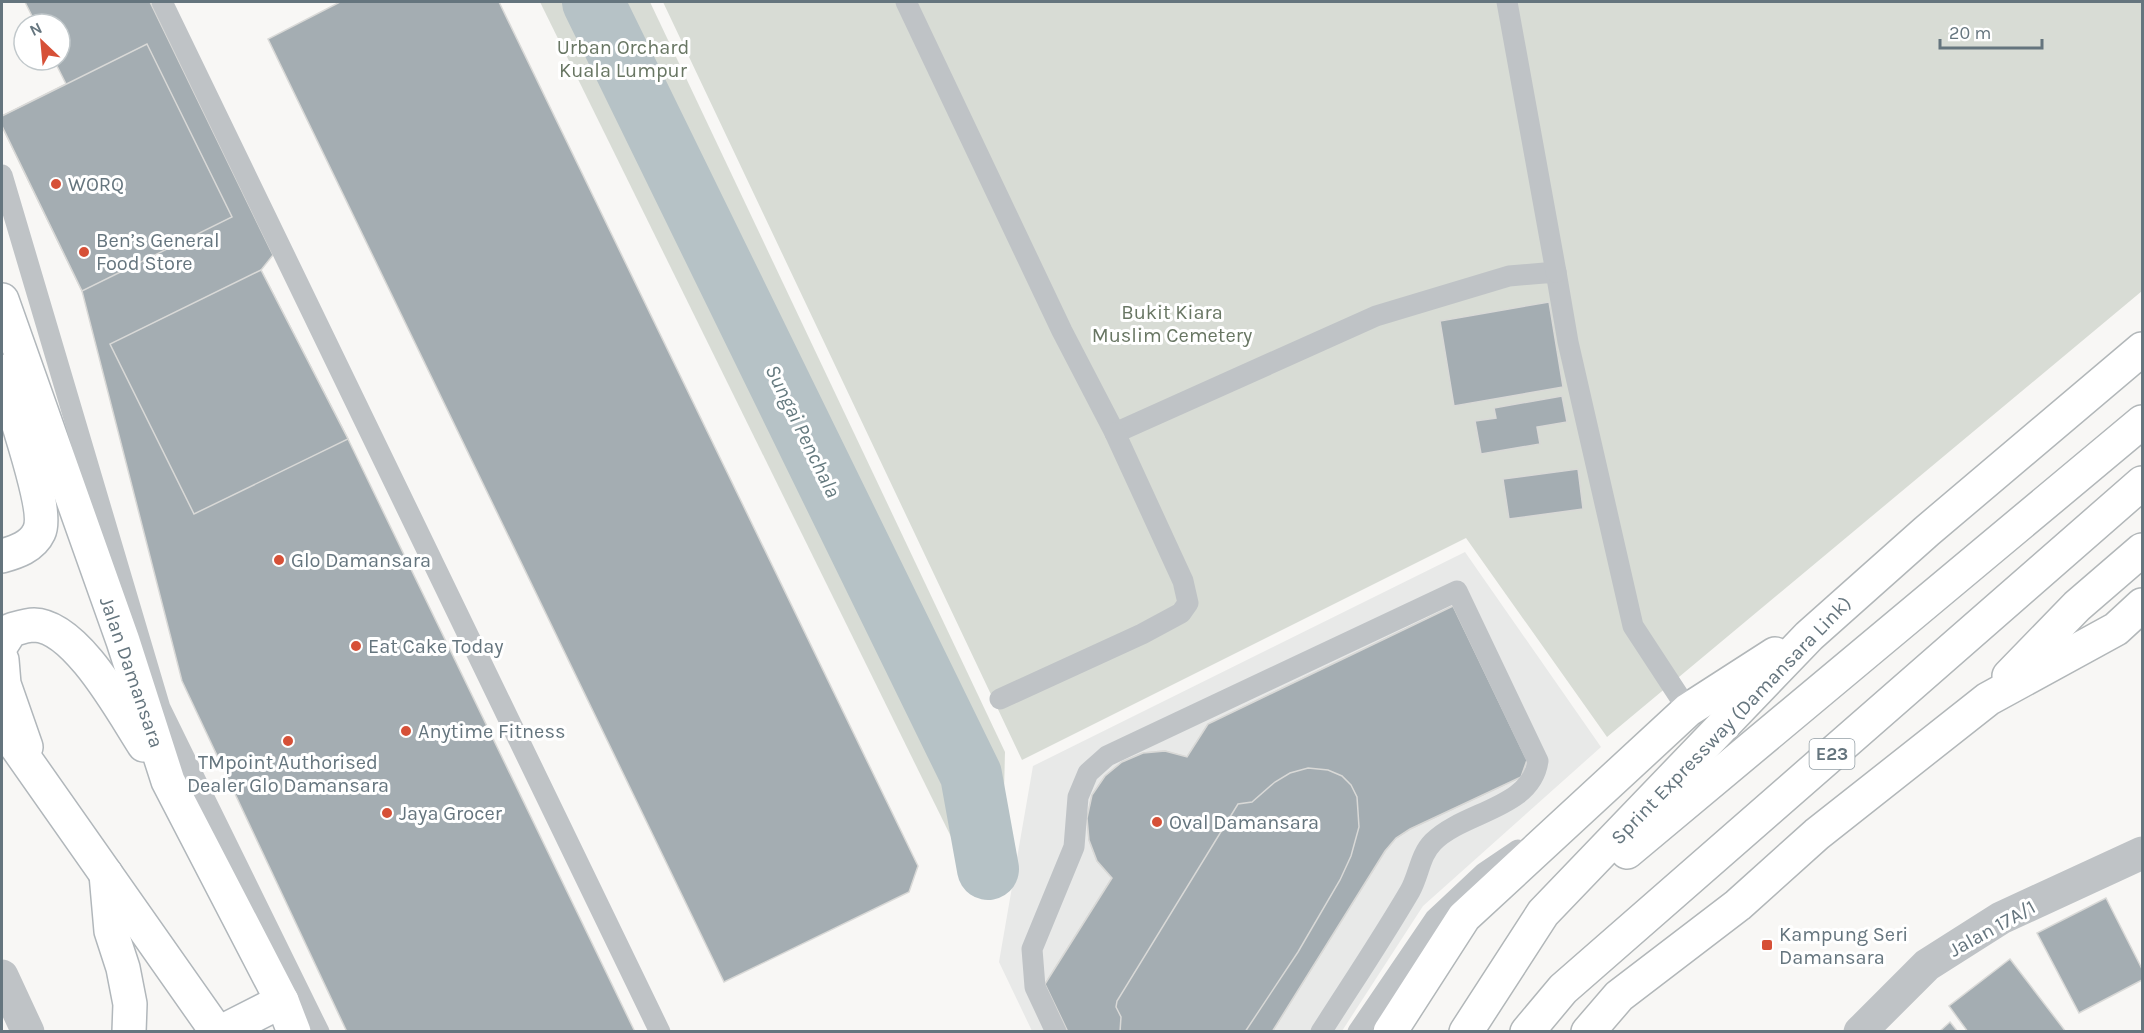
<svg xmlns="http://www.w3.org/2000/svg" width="2144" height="1033" font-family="Karla,sans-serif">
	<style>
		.built { fill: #e8e9e8 }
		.green { fill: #d8dcd5 }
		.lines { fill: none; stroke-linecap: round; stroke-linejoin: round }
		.river { stroke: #b6c2c6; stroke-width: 62 }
		.building { fill: #a4adb2; stroke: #d9d9d7; stroke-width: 1.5 }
		.secondary-casing { stroke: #b1b7bb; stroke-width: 36 }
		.highway-casing { stroke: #b2b7b9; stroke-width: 36 }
		.lane { stroke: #bfc3c6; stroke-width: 21 }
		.street { stroke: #bfc3c6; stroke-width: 33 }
		.secondary { stroke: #fff; stroke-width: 33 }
		.highway { stroke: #fff; stroke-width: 33 }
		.poi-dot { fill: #d65037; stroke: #fff; stroke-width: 2 }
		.labels { text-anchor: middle; stroke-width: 6; stroke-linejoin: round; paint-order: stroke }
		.shield { fill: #fff; stroke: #939ea5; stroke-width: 1.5 }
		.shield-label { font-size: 18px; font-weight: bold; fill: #65757e }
		.park-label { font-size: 20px; fill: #687663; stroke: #fff }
		.poi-label { font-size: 20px; fill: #65757e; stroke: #fff; text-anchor: start }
		.street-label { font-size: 20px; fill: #65757e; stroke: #fff }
		.water-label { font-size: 21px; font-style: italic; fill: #657a7f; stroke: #fff }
	</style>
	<rect width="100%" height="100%" fill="#f8f7f5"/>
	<polygon class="built" points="1465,552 1601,747 1423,906 1342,1031 1032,1031 999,962 1033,766"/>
	<g class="green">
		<polygon points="540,2 650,2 1005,752 1003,832 960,855"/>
		<polygon points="663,2 2142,2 2142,291 1607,737 1466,538 1022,760"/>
	</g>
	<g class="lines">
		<polyline class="river" points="593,2 971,775 988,869"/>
	</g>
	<g class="building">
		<polygon points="25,2 150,2 273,255 261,270 348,439 635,1032 347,1032 182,681 82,291 2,126 2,116 66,84 54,60 60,60 60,24 36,24"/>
		<polygon points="340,2 499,2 918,866 909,892 724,982 268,39"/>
		<polygon points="147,44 232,217 82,291 2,126 2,116"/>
		<polygon points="261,270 348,439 194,514 110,344"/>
		<polygon points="1549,302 1563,387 1454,406 1440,321"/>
		<polygon points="1562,396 1567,422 1537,427 1540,444 1481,454 1475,421 1496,418 1494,408"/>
		<polygon points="1578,469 1583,509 1509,519 1503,479"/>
		<polygon points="1453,606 1527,760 1521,777 1410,829 1396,838 1385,851 1272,1032 1245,1032 1298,952 1340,880 1351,856 1359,827 1357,797 1342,776 1328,770 1308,768 1290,773 1275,782 1252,802 1238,804 1117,1001 1116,1007 1121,1017 1120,1032 1068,1032 1045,984 1112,878 1097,861 1089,840 1087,818 1092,795 1105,776 1122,762 1143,753 1165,751 1187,757 1208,724"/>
		<polygon points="1453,606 1527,760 1521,777 1410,829 1396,838 1385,851 1272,1032 1068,1032 1045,984 1112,878 1097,861 1089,840 1087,818 1092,795 1105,776 1122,762 1143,753 1165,751 1187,757 1208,724"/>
		<polygon points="1308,768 1328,770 1342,776 1351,785 1357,797 1359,827 1351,856 1340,880 1298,952 1245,1032 1120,1032 1121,1017 1116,1007 1117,1001 1238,804 1252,802 1275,782 1290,773"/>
		<polygon points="2106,898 2142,969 2142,980 2079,1013 2037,933"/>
		<polygon points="2010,959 2066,1032 1968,1032 1949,1006"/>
		<polygon points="1950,1022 1958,1032 1939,1032"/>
	</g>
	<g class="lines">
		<defs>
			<g id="secondary">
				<polyline points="2,300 123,641 168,781 282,1001 294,1032"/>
				<path d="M2,371C10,401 50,509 39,532C32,547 16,552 2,556"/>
				<path d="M2,644L11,630C18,628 27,625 34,625C77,626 123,713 144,745"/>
				<polyline points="2,660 4,684 26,747"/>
				<polyline points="2,726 217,1032"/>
				<polyline points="106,874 111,931 123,968 130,1004 129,1032"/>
				<polyline points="221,1032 282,1001"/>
			</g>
			<g id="highway">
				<polyline points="2009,676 2077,606 2142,550"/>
				<polyline points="1627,852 2142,422"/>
				<polyline points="1390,1032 1464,917 1688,710 1775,654"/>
				<polyline points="1466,1032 1543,913 1809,636 1927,531 2142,349"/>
				<polyline points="1527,1032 1563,989 2142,483"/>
				<polyline points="1588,1032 1619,996 1738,905 1817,834 1988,699 2116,629 2142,605"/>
			</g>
		</defs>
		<use href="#secondary" class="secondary-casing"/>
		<use href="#highway" class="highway-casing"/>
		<g class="lane">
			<polyline points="162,2 660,1032"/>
			<polyline points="906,2 1062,331 1115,433 1376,316 1509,276 1556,272 1568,342 1633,626 1688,710"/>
			<polyline points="1507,2 1556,272"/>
			<polyline points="2,175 160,708 319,1032"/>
			<polyline points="1000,699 1142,634 1181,613 1188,603 1183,581 1115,433"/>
			<path d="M1056,1032L1035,987L1032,949L1074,847L1078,797L1088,773L1107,756L1457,591L1538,761C1531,809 1464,811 1433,842C1420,855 1419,875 1410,891C1382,939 1351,985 1321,1032"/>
			<polyline points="1358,1032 1435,919 1484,873 1518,850"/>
		</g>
		<g class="street">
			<polyline points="2,976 28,1032"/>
			<polyline points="1860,1032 1927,965 2001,918 2142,853"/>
		</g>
		<use href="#secondary" class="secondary"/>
		<use href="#highway" class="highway"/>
	</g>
	<g class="poi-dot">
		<circle cx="56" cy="184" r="6"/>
		<circle cx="84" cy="252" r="6"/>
		<circle cx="279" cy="560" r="6"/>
		<circle cx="356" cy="646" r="6"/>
		<circle cx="406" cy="731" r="6"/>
		<circle cx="288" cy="741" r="6"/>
		<circle cx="387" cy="813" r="6"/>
		<circle cx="1157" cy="822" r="6"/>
		<rect x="1761" y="939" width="12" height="12" rx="3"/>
	</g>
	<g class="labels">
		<rect class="shield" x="1809.5" y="739" width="45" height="30" rx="4.5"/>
		<g class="shield-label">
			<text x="1832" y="760">E23</text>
		</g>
		<g class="park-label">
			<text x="623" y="54">Urban Orchard<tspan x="623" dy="23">Kuala Lumpur</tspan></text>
			<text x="1172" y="319">Bukit Kiara<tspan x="1172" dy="23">Muslim Cemetery</tspan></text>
		</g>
		<g class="poi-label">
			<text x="68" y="191">WORQ</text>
			<text x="96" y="247">Ben’s General<tspan x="96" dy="23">Food Store</tspan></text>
			<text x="291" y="567">Glo Damansara</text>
			<text x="368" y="653">Eat Cake Today</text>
			<text x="418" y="738">Anytime Fitness</text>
			<text x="288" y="769" text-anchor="middle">TMpoint Authorised<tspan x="288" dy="23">Dealer Glo Damansara</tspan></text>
			<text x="399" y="820">Jaya Grocer</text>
			<text x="1169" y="829">Oval Damansara</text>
			<text x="1779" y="941">Kampung Seri<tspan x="1779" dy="23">Damansara</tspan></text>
		</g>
		<g class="street-label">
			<text transform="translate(132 672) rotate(71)" y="7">Jalan Damansara</text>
			<text transform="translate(1731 720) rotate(-46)" y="7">Sprint Expressway (Damansara Link)</text>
			<text transform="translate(1992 928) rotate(-29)" y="7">Jalan 17A/1</text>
		</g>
		<g class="water-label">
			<text transform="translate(803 431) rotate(64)" y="7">Sungai Penchala</text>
		</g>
	</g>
	<rect width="2144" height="1033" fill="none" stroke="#65757e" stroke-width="6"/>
	<g transform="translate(42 42) rotate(334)"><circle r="28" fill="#ffffff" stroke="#c1c8cb" stroke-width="1.5"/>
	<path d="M0-4.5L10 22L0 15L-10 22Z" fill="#d65037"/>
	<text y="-9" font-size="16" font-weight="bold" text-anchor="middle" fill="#65757e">N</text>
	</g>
	<path d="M1940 39v9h102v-9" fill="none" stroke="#65757e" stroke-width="3"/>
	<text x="1949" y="39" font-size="18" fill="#65757e" stroke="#ffffff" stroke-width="4.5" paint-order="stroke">20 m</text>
</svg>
